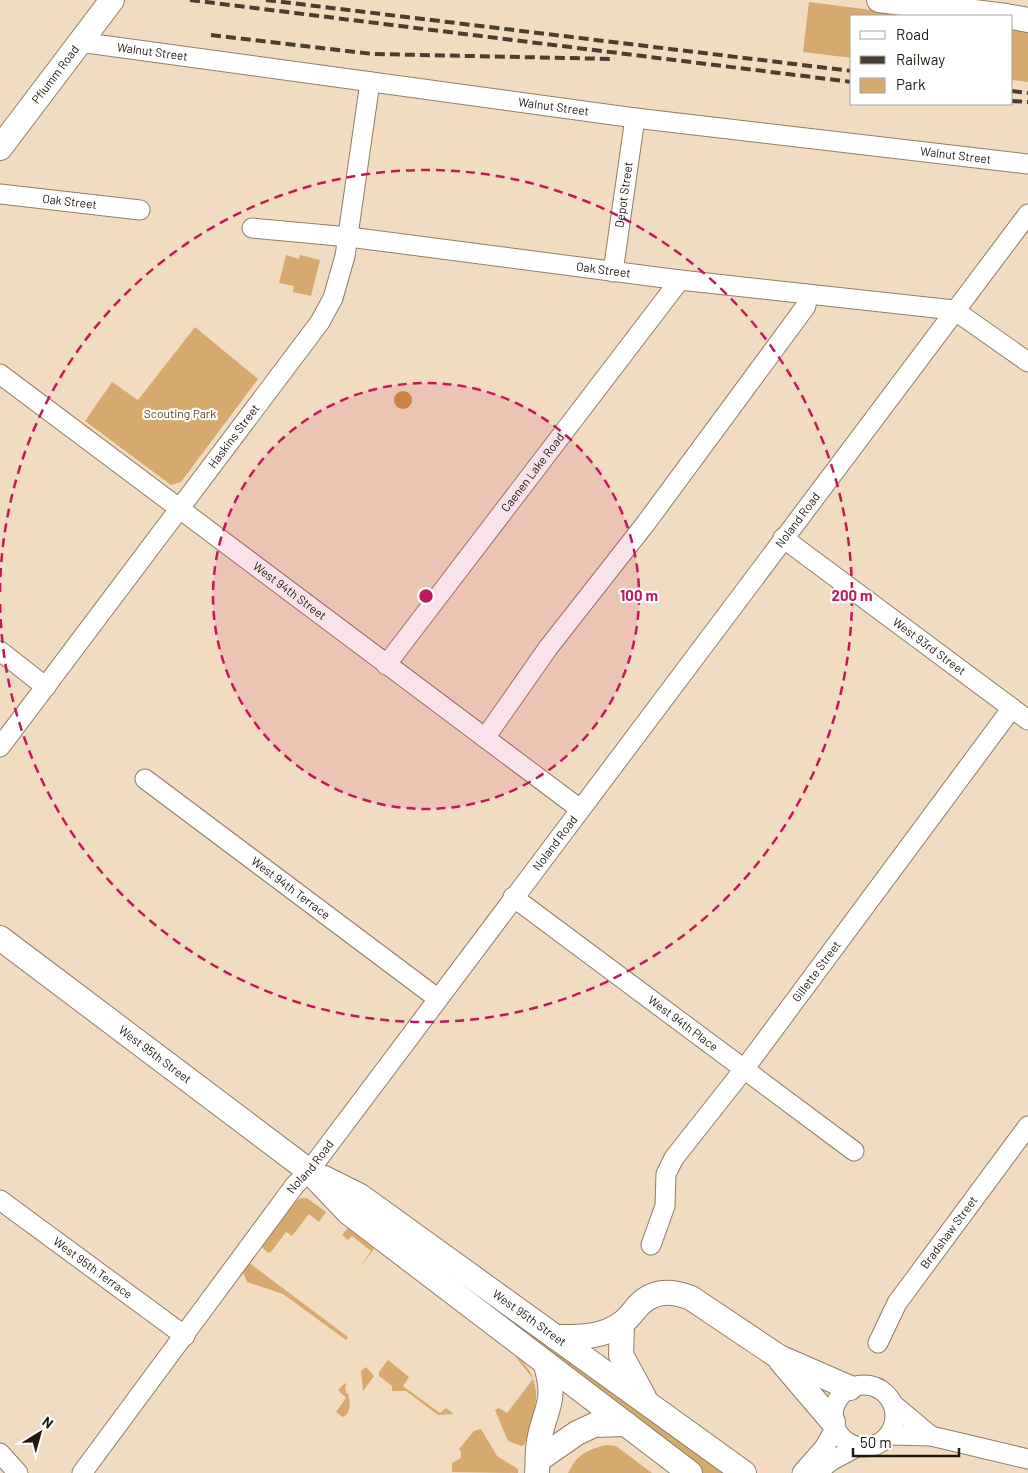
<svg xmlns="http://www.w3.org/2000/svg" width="1028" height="1473" font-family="Barlow,sans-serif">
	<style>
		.green { fill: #d6a96e }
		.water { fill: #ca9140 }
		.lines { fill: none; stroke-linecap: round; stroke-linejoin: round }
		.minor-casing { stroke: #917d64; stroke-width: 21 }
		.major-casing { stroke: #917d64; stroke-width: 26 }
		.minor { stroke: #fff; stroke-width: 19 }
		.major { stroke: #fff; stroke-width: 24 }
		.rail { stroke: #483e31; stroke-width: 4; stroke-dasharray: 10 5; stroke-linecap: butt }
		.ring { fill: none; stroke: #c2185b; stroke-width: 2.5; stroke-dasharray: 9 6 }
		.labels { text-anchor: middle; stroke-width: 4.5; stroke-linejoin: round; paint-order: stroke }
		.street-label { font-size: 12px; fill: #20190f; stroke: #fff }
		.park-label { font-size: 12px; fill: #5a4120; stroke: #fff }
		.centre { fill: #c2185b; stroke: #fff; stroke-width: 2.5 }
		.ring-label { font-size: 15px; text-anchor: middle; font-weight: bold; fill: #c2185b; stroke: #fff; stroke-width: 4.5; stroke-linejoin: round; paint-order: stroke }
	</style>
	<rect width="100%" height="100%" fill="#f2dcc1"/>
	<g class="green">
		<polygon points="809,2 918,16 852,16 852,58 803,52"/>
		<polygon points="1012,29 1028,31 1028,82 1012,80"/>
		<polygon points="286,255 299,259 300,255 320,260 311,296 293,292 294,286 279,283"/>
		<polygon points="195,327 258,379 181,482 171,485 85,421 112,382 138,400"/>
		<polygon points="301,1198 307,1198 326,1212 319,1222 309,1214 292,1236 286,1232 271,1252 268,1253 261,1246 292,1204"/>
		<polygon points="348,1228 374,1249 359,1269 371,1251 352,1236 348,1240 342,1235"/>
		<polygon points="248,1262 348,1337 346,1340 283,1294 247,1282 243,1272"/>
		<polygon points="445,1272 470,1288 729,1473 702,1473"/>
		<path d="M515,1356C547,1378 536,1415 524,1445L521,1446L508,1441L495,1410L499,1408L507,1413L533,1379Z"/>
		<polygon points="388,1360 409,1377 403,1386 440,1413 446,1408 454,1414 438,1415 406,1391 392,1391 392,1386 379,1376 379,1372"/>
		<polygon points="366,1367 374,1376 363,1391 361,1371"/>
		<path d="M345,1383L347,1386H345L346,1393H348C350,1402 352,1412 343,1417L336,1412L346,1398L338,1390Z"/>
		<polygon points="481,1429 497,1456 518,1469 518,1473 452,1472 452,1463 461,1458 461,1452 459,1449 474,1431"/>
		<path d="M607,1445L616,1446L652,1473H568C576,1455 588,1449 607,1445Z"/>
	</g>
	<circle class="water" cx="403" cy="400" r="9"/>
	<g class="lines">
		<defs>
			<g id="minor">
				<path id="s1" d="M79,42L635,118L1028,164"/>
				<path id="s2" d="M0,194L140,210"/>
				<path id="s3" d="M252,228L349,237L680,280L954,310L1028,362"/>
				<path id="s4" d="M613,272L635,118"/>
				<path id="s5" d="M0,374L580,809"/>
				<path id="s6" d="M783,538L1028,720"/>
				<polyline points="0,651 46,687"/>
				<path id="s7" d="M386,665L680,280"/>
				<polyline points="485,738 548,648 646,523 806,306 807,294"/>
				<path id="s8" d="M0,747L320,322L333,298L345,256L370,82"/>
				<path id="s9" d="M145,779L437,998"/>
				<path id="s10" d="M513,897L854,1151"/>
				<path id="s11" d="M0,1200L185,1336"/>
				<path id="s12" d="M651,1245L665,1206L666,1174L674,1158L745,1068L1012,708"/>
				<path id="s13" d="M878,1343L897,1303L1028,1126"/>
				<circle cx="864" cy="1416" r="31"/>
				<polyline points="894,1405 931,1436"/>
				<polyline points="890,1435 931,1436 1028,1459"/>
				<polyline points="0,1453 18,1473"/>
				<path id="s14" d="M82,1473L295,1185L309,1171L1028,214"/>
				<polyline points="802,1473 824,1448 835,1429"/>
				<polyline points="816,1473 831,1461 857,1447"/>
			</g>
			<g id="major">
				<polyline points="879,0 1006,16"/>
				<polyline points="1012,17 1028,20"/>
				<path id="s15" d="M0,148L112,0"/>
				<path id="s16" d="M0,938L309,1171L349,1213L690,1473"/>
				<path id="s17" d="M324,1178L360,1196L744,1473"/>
				<polyline points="622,1324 621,1355 644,1397"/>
				<path d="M555,1337C578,1337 603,1338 622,1323C628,1319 633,1312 638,1306C654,1289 672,1291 691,1298L779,1357L850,1388"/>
				<polyline points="781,1361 833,1422"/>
				<polyline points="538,1460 577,1433 594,1425 626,1424"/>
				<path d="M537,1473C538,1463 537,1452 539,1441C545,1407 557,1404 546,1365"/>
			</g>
		</defs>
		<use href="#minor" class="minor-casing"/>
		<use href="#major" class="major-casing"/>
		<use href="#minor" class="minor"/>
		<use href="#major" class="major"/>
		<g class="rail">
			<polyline points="190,0 852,82"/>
			<polyline points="266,0 852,71"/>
			<polyline points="211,35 373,54 615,59"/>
			<polyline points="1012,91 1028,93"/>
			<polyline points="1012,101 1028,102"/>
		</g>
	</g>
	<circle cx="426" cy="596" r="213" fill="#c2185b" fill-opacity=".12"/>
	<g class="ring">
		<circle cx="426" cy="596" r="213"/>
		<path d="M0 592A426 426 0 1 1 0 600"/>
	</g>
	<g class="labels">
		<g class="street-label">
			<text dy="4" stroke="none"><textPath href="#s1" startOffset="74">Walnut Street</textPath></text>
			<text dy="4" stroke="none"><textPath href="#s15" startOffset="92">Pflumm Road</textPath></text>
			<text dy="4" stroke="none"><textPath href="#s1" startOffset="479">Walnut Street</textPath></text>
			<text dy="4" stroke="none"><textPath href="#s1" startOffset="884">Walnut Street</textPath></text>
			<text dy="4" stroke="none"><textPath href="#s4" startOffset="78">Depot Street</textPath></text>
			<text dy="4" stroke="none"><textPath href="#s2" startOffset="70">Oak Street</textPath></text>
			<text dy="4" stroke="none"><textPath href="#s3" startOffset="354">Oak Street</textPath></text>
			<text dy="4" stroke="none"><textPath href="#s8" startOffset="389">Haskins Street</textPath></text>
			<text dy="4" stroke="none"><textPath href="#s7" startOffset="242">Caenen Lake Road</textPath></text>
			<text dy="4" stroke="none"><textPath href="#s14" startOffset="1192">Noland Road</textPath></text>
			<text dy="4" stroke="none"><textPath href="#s5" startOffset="362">West 94th Street</textPath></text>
			<text dy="4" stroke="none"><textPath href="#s6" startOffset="182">West 93rd Street</textPath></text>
			<text dy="4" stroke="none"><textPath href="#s14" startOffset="788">Noland Road</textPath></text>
			<text dy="4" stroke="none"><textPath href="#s9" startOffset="182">West 94th Terrace</textPath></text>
			<text dy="4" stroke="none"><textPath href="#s12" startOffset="326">Gillette Street</textPath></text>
			<text dy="4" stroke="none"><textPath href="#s10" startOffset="212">West 94th Place</textPath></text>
			<text dy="4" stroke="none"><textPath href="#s16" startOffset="194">West 95th Street</textPath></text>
			<text dy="4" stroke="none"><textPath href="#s14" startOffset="382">Noland Road</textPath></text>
			<text dy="4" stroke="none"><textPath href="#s13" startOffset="132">Bradshaw Street</textPath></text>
			<text dy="4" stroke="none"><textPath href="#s11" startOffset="115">West 95th Terrace</textPath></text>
			<text dy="4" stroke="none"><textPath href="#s17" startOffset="249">West 95th Street</textPath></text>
		</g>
		<g class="park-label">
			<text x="180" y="418">Scouting Park</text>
		</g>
	</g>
	<circle cx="426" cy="596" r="8" class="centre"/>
	<g class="ring-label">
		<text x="639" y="601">100 m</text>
		<text x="852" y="601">200 m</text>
	</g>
	<rect x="850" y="15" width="162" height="90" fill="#ffffff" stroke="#a6a39f"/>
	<rect x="860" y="31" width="25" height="8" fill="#ffffff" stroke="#a6a39f"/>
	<text x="896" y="40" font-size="15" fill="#20190f">Road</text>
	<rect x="860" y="56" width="25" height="8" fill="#483e31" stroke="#a6a39f"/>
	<text x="896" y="65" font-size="15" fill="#20190f">Railway</text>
	<rect x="860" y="78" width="25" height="15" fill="#d6a96e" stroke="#a6a39f"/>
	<text x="896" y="90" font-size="15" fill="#20190f">Park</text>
	<g transform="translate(40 1433) rotate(37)" stroke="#ffffff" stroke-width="4" paint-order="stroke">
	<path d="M0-4L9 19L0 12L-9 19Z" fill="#20190f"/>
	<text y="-8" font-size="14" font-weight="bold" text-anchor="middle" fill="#20190f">N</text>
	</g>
	<path d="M853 1448v8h106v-8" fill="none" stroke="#20190f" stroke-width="2.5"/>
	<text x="860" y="1448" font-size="15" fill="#20190f" stroke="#ffffff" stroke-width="4" paint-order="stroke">50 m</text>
</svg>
